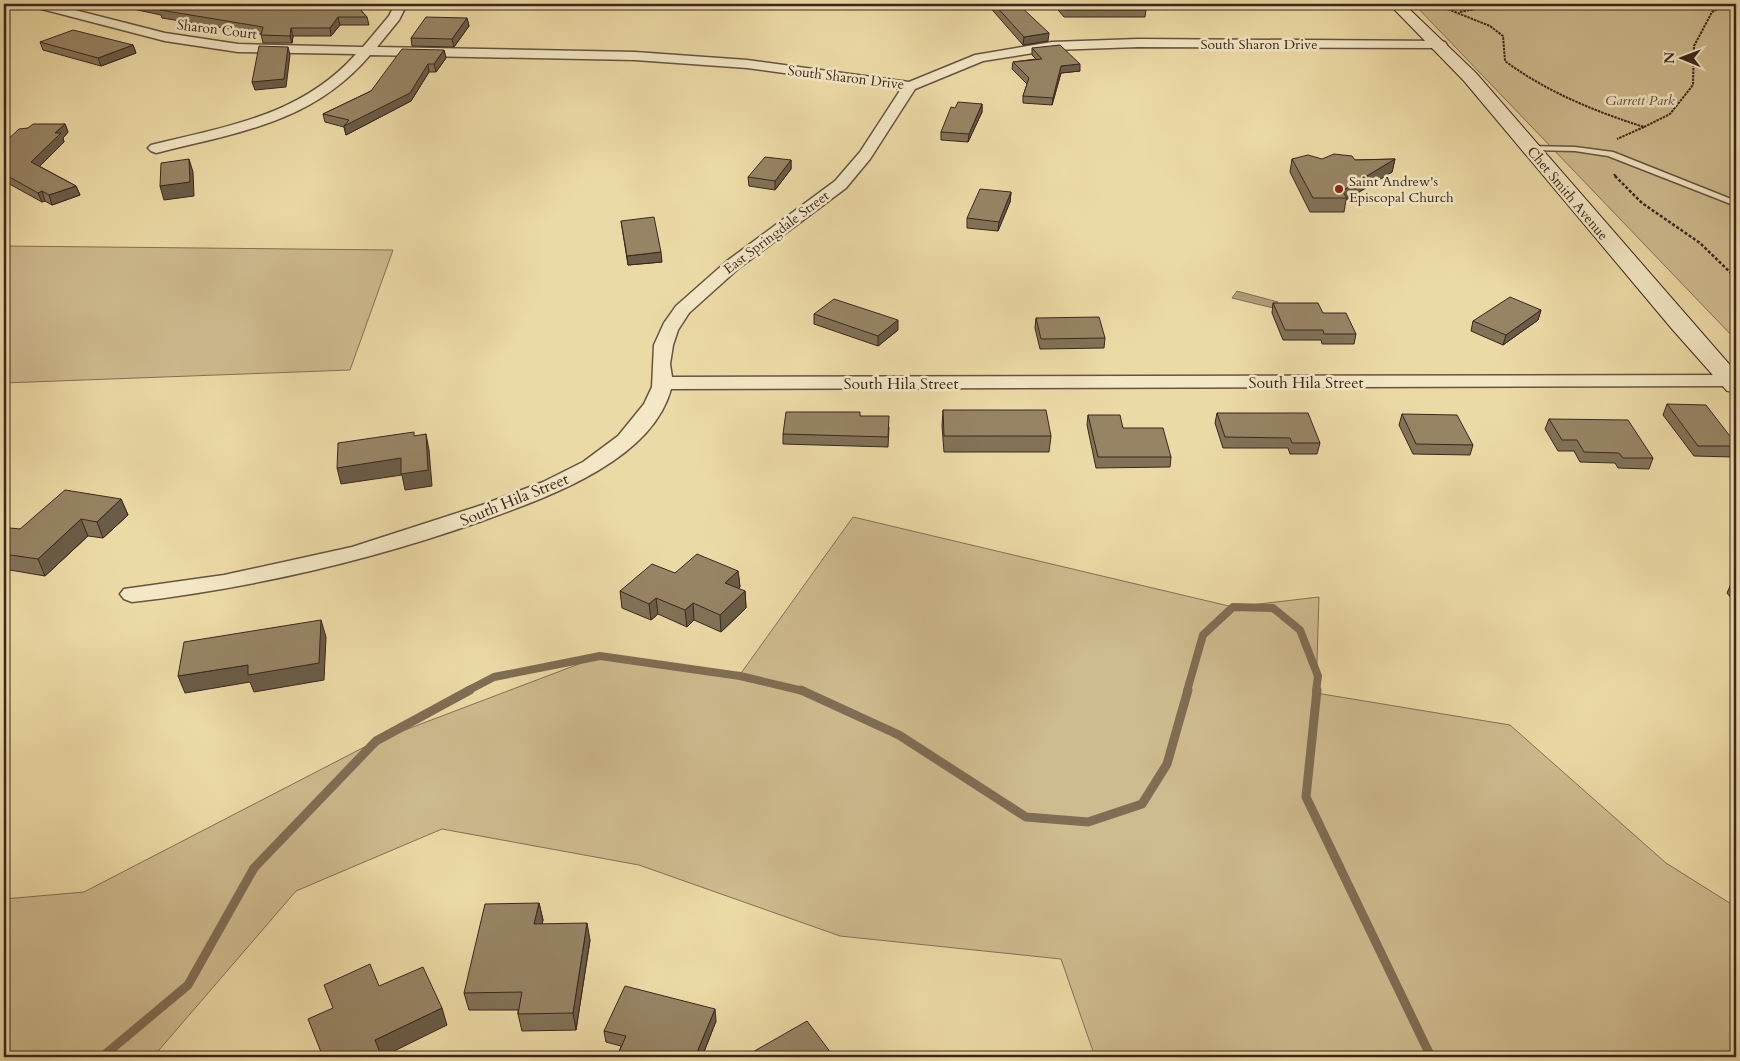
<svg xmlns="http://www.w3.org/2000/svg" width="1740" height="1061" font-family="Cardo,serif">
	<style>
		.green { fill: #cebb8f; stroke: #847056 }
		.water { fill: #af9d78; stroke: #806d54 }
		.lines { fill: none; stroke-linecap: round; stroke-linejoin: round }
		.stream-far1 { stroke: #806d54; stroke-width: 8 }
		.stream { stroke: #806d54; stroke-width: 9 }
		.lane-casing { stroke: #665340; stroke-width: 3 }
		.street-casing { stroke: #665340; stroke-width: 3 }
		.secondary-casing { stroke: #3a261e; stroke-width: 2 }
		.path-far1 { stroke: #3a261e; stroke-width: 2; stroke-dasharray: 2.5 1; stroke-linecap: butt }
		.path { stroke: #3a261e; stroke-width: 2.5; stroke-dasharray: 3 2; stroke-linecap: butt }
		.lane { fill: #f3e7c5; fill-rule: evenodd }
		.street { fill: #f3e7c5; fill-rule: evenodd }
		.secondary { fill: #f3e7c5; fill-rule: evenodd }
		.wall { fill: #827257; stroke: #3a261e }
		.shaded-wall { fill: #6a5c47; stroke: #3a261e }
		.building { fill: #978465; stroke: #3a261e }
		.poi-dot { fill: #8f2418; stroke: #f3e7c5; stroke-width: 2 }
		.labels { text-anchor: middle; stroke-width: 5; stroke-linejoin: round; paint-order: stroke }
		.far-street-label { font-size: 14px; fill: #3a261e; stroke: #f3e7c5 }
		.far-park-label { font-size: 14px; font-style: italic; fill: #5f4b3a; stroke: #f3e7c5 }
		.far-poi-label { font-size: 14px; fill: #3a261e; stroke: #f3e7c5; text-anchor: start }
		.street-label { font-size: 16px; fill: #3a261e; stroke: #f3e7c5 }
	</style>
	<rect width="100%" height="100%" fill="#ecdaa6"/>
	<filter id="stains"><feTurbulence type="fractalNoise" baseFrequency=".004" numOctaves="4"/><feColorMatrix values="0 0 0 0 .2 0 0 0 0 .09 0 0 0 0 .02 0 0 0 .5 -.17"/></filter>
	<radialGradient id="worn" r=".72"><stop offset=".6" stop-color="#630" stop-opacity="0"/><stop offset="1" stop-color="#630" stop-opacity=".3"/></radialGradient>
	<g class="green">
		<polygon points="1414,4 1736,4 1736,340"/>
		<polygon points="4,246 393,250 350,370 4,383"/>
		<polygon points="853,517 1233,607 1319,597 1316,693 1510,725 1666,863 1736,907 1736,1057 1095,1057 1061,959 840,936 639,865 442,829 296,891 153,1057 4,1057 4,899 84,892 376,741 600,656 739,676"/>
	</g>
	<polygon class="water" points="1237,291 1278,302 1273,308 1232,298"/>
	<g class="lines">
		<g class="stream-far1">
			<polyline points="467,691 494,677 600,656 740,676 803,691"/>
			<polyline points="1187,691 1203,635 1233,607 1273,608 1300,630 1318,676 1316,691"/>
		</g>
		<g class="stream">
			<polyline points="801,690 899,735 1026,817 1088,822 1142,804 1167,764 1188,690"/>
			<polyline points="1317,690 1306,797 1431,1057"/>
			<polyline points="102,1057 188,985 254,868 376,741 470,690"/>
		</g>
		<defs>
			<polygon id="lane" points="1527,146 1575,147 1613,152 1736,201 1736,206 1608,156 1575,151 1530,150 1526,148"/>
			<path id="street" d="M32,4H51L165,33L238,44L363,47L389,16L395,4H407L399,20L377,47L635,52L747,60L909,82L975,55L1052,42L1138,39L1440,41L1445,42L1447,45L1445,48L1138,47L1052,50L983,61L915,89L870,159L846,188L739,268L689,313L678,330L673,345L670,364L672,377L1732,375L1736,376V386L671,389C651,462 545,498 482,521C368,561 252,588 132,602L124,599L120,594L124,589L224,575L352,547L482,505L543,482L583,462L618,436L644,404L652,387L654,345L664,323L676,306L727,261L835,181L860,152L901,89L747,68L635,60L370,55C312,123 239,132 156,153L151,151L148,148L151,145C227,126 301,116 356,54L238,52L165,41L34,7Z"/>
			<polygon id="secondary" points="1389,4 1404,4 1476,73 1736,372 1736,393 1727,391 1672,329 1464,81"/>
		</defs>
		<use href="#lane" class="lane-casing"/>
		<use href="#street" class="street-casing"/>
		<use href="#secondary" class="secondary-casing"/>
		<g class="path-far1">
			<path d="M1435,4L1490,26L1503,36L1505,61C1547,92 1594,111 1644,127L1617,139"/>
			<polyline points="1705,4 1722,5"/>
			<polyline points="1453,8 1466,8"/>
			<polyline points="1460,12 1495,5 1560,7 1599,4"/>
			<polyline points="1644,127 1670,114 1693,85 1694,46 1712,12 1727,4"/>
			<polyline points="1614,174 1616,177"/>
		</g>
		<polyline class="path" points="1615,176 1642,203 1700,243 1736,278"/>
		<use href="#lane" class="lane"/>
		<use href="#street" class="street"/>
		<use href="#secondary" class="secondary"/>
	</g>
	<g class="wall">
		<polygon points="131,4 355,4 367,17 369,25 340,25 331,36 293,36 292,43 263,43 261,34 162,18 161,15 133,9"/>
		<polygon points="987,4 1018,4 1048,41 1023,45"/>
		<polygon points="1053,4 1143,4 1146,10 1145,17 1064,17"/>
		<polygon points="467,18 469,26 454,47 412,46 411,38"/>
		<polygon points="40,42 133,45 136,53 101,66 43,50"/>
		<polygon points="1032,48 1080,71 1061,73 1052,105 1023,103 1023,96 1027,84 1012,69 1013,62 1036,59 1032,55"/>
		<polygon points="444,50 446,58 436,72 429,72 411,101 346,135 344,127 325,122 323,114 371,91"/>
		<polygon points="982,104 982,112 968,142 941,140 941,132 955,108"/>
		<polygon points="65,124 68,132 63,138 64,142 39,166 76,186 80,195 52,205 45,201 42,202 4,181 4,143 28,128"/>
		<polygon points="1292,159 1355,160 1395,159 1392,172 1346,200 1344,212 1310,212 1290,172"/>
		<polygon points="791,160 791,169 775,190 749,186 748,177"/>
		<polygon points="1011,192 1010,202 998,231 967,228 967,218"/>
		<polygon points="621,221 662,262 628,265"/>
		<polygon points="1273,303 1323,313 1356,334 1354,344 1322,344 1321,340 1283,340 1272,313"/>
		<polygon points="1541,310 1538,320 1503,345 1471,331 1473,321"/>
		<polygon points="814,314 898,330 878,346 814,324"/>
		<polygon points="1036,318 1105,338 1104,348 1040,349 1035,328"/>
		<polygon points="1667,404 1736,444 1736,450 1733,457 1694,456 1663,415"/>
		<polygon points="943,410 1051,436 1049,452 944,452 942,426"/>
		<polygon points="1217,413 1320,443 1317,454 1290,454 1288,448 1223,448 1215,423"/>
		<polygon points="1402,414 1473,445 1470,455 1413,454 1399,425"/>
		<polygon points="1088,415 1123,428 1171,457 1170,467 1096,468 1087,425"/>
		<polygon points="860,416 889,427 888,447 783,444 783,434"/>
		<polygon points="1549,419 1653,458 1649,469 1618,468 1615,463 1580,462 1574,451 1558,451 1545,429"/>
		<polygon points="121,499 128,515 103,538 88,536 45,576 4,569 4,533 20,529"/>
		<polygon points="738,571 740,587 738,589 745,591 746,608 721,632 694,620 687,627 658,614 651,620 622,608 620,591 675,573"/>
		<polygon points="1736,576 1736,604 1727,593 1734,577"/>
		<polygon points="539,903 543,920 542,924 590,940 576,1030 522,1031 518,1014 518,1010 469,1010 464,993"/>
		<polygon points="716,1021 702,1057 620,1057 619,1052 621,1046 606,1042 604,1031"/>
	</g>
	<g class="shaded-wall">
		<polygon points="338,17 340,25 331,36 330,28"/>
		<polygon points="467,18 469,26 454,47 452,39"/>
		<polygon points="291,28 293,36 292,43 290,36"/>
		<polygon points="1049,33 1048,41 1023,45 1024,37"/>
		<polygon points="133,45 136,53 101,66 98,58"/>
		<polygon points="288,47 290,55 286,87 255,90 252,82"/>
		<polygon points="444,50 446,58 436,72 434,64"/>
		<polygon points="428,64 429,72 411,101 346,135 344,126"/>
		<polygon points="1080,64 1080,71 1061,73 1052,105 1053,98 1061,66"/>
		<polygon points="982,104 982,112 968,142 969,134"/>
		<polygon points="65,124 68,132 63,138 64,142 35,171 31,162 55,133"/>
		<polygon points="189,159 193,172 194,196 164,200 160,186"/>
		<polygon points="1395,159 1392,172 1346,200 1347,198 1342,191"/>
		<polygon points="791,160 791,169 775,190 775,181"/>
		<polygon points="76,186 80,195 52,205 49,195"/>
		<polygon points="42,191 45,201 42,202 38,193"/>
		<polygon points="1011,192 1010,202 998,231 999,222"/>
		<polygon points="661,252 662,262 628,265 627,256"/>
		<polygon points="1541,310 1538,320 1503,345 1506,335"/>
		<polygon points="898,320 898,330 878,346 878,336"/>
		<polygon points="426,434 429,450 432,486 405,490 402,475 341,484 337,468"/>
		<polygon points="121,499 128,515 103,538 97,522"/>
		<polygon points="81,519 88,536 45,576 38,559"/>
		<polygon points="738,571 740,587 727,600 725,583"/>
		<polygon points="745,591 746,608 721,632 720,615"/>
		<polygon points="656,598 658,614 651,620 649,604"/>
		<polygon points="693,603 694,620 687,627 685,610"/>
		<polygon points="321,620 326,637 324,680 254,692 250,682 185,693 178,676 248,665"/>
		<polygon points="4,756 8,764 4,771"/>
		<polygon points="539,903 543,920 538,941 534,924"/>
		<polygon points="587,923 590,940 576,1030 573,1013"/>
		<polygon points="442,1008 447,1025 382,1057 376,1057 375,1040"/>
		<polygon points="715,1009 716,1021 702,1057 695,1057"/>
	</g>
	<g class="building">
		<polygon points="140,4 355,4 367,17 338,17 330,28 291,28 290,36 261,35 263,27 160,10 163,8"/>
		<polygon points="994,4 1018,4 1049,33 1024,37"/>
		<polygon points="1059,4 1143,4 1146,10 1065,10"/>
		<polygon points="426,17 467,18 452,39 411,38"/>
		<polygon points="73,30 133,45 98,58 40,42"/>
		<polygon points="1060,45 1080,64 1061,66 1053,98 1023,96 1029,78 1013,62 1042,59 1032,48"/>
		<polygon points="259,46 288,47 284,79 252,82"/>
		<polygon points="402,49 444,50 434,64 428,64 410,93 344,126 349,120 323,114 371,91"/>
		<polygon points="958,102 982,104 969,134 941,132 951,107 955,108"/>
		<polygon points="33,124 65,124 55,133 61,133 31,162 76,186 49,195 42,191 38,193 4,174 4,143 19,129 28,128"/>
		<polygon points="1334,154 1352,156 1355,160 1395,159 1342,191 1347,198 1313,198 1292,159 1308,155 1322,159"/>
		<polygon points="765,157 791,160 775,181 748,177"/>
		<polygon points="189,159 190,182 160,186 161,163"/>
		<polygon points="980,189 1011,192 999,222 967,218"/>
		<polygon points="654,217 661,252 627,256 621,221"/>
		<polygon points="1510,297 1541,310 1506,335 1473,321"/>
		<polygon points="834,299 898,320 878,336 814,314"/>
		<polygon points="1273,303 1318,303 1323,313 1346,313 1356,334 1324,334 1323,330 1285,330"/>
		<polygon points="1099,317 1105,338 1041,339 1036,318"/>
		<polygon points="1667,404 1706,405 1736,444 1736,446 1698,446"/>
		<polygon points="943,410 1046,410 1051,436 944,436"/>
		<polygon points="786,412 860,412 860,416 889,416 888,437 783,434"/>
		<polygon points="1217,413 1308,413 1320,443 1292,443 1290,438 1225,437"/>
		<polygon points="1402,414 1457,415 1473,445 1416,444"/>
		<polygon points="1088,415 1120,415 1123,428 1163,428 1171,457 1098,457"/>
		<polygon points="1549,419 1628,420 1653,458 1623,458 1619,453 1584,452 1577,440 1562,440"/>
		<polygon points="414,432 414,436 426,434 428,470 401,474 401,458 337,468 338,443"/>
		<polygon points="65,490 121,499 97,522 81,519 38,559 4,554 4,533 10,528 20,529"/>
		<polygon points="697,554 738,571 725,583 745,591 720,615 693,603 685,610 656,598 649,604 620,591 652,564 675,573"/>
		<polygon points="321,620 319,663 248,675 248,665 178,676 184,642"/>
		<polygon points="539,903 534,924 587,923 573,1013 518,1014 522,992 464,993 485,904"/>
		<polygon points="370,964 379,986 423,967 442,1008 375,1040 381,1055 376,1057 323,1057 308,1019 333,1008 324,985"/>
		<polygon points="625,986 715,1009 695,1057 639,1057 619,1052 626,1036 604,1031"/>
		<polygon points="807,1021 834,1057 744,1057"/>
		<polygon points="259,1052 265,1057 253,1057"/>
	</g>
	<circle class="poi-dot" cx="1339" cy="189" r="5"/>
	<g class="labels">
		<g class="far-street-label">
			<text transform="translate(217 29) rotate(7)" y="5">Sharon Court</text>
			<text x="1259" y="49">South Sharon Drive</text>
			<text transform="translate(846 77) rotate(7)" y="5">South Sharon Drive</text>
			<text transform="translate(1568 193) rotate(50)" y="5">Chet Smith Avenue</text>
			<text transform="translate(776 232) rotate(-37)" y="5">East Springdale Street</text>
		</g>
		<g class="far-park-label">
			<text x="1640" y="105">Garrett Park</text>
		</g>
		<g class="far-poi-label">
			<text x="1349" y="186">Saint Andrew's<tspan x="1349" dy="16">Episcopal Church</tspan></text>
		</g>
		<g class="street-label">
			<text x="1306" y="388">South Hila Street</text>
			<text x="901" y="389">South Hila Street</text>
			<text transform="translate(514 499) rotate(-22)" y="6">South Hila Street</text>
		</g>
	</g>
	<rect width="1740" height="1061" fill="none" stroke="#ecdaa6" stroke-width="20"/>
	<rect x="5" y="5" width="1730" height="1051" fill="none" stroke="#3a261e" stroke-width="2.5"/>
	<rect x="10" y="10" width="1720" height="1041" fill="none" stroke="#3a261e"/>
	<g transform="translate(1682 58) rotate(271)" stroke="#f3e7c5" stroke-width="4" paint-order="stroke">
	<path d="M0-4L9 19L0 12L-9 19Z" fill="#3a261e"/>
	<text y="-8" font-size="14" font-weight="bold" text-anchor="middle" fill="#3a261e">N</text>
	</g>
	<rect width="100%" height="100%" filter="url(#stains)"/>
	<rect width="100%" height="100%" fill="url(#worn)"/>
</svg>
